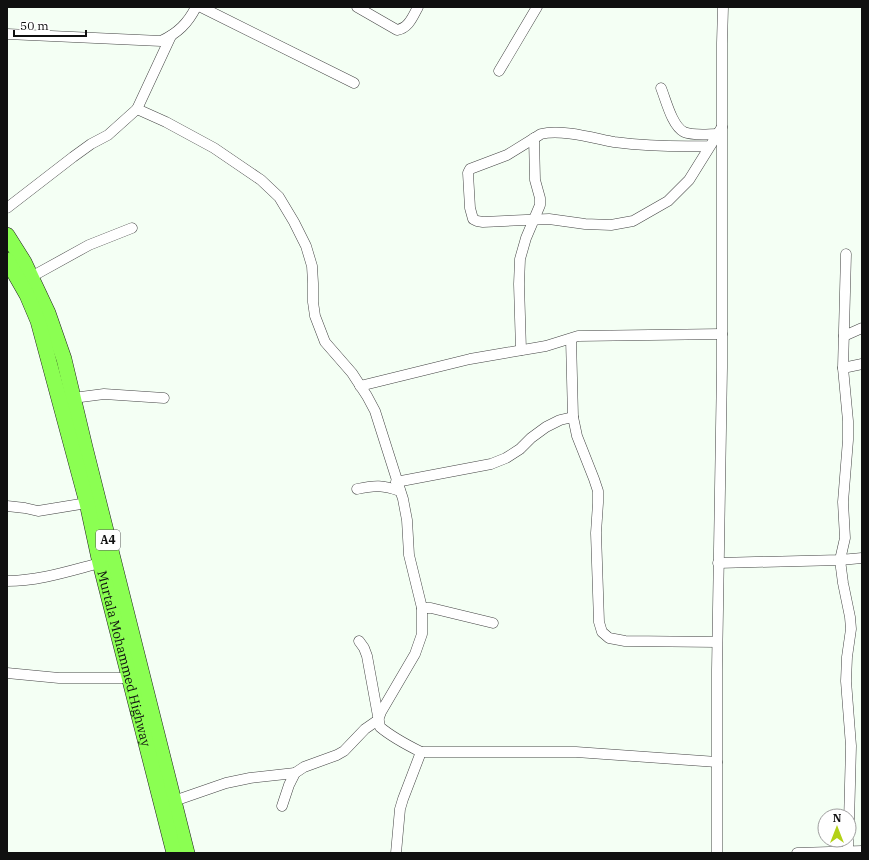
<svg xmlns="http://www.w3.org/2000/svg" width="869" height="860" font-family="'IBM Plex Serif',serif">
	<style>
		.lines { fill: none; stroke-linecap: round; stroke-linejoin: round }
		.minor-casing { stroke: #434343; stroke-width: 11 }
		.highway-casing { stroke: #212121; stroke-width: 16 }
		.minor { stroke: #fff; stroke-width: 10 }
		.highway { stroke: #8bff52; stroke-width: 15 }
		.labels { text-anchor: middle; stroke-width: 4; stroke-linejoin: round; paint-order: stroke }
		.shield { fill: #fff; stroke: #585858; stroke-width: 1 }
		.shield-label { font-size: 12px; font-weight: bold; fill: #101010 }
		.street-label { font-size: 13px; fill: #101010; stroke: #fff }
	</style>
	<rect width="100%" height="100%" fill="#f4fff4"/>
	<g class="lines">
		<defs>
			<g id="minor">
				<polyline points="201,7 354,83"/>
				<path d="M357,7L397,30C409,28 413,16 418,7"/>
				<path d="M7,34L161,41C178,33 188,23 196,7"/>
				<polyline points="499,71 537,7"/>
				<path d="M661,88C666,100 672,126 684,132C693,136 708,134 718,134"/>
				<polyline points="137,109 166,122 214,148 261,180 279,197 294,222 306,246 312,266 313,283 313,302 315,316 325,342 352,373 367,396 375,411 403,499 407,520 409,555 422,608"/>
				<path d="M710,146C678,147 646,146 614,142C593,138 561,129 541,134L507,155L470,169L468,173L470,208L473,219L477,221L483,222L549,219L585,224L611,225L633,221L668,201L689,180L722,127"/>
				<polyline points="7,208 73,157 91,144 108,135 137,109 171,36"/>
				<polyline points="846,254 843,368 848,421 848,440 843,502 845,538 840,560 843,583 850,617 851,629 847,657 846,681 851,746 849,823"/>
				<polyline points="31,277 89,245 132,228"/>
				<polyline points="844,336 862,328"/>
				<polyline points="571,339 573,417 577,436 594,479 598,491 598,503 596,533 599,622 602,632 609,638 625,641 717,642"/>
				<polyline points="521,350 519,284 520,259 526,238 540,205 540,198 535,180 534,138"/>
				<polyline points="843,368 862,364"/>
				<polyline points="360,386 470,359 546,346 578,336 722,334"/>
				<polyline points="73,398 104,394 164,398"/>
				<polyline points="396,482 491,464 506,458 520,449 531,438 546,427 560,420 573,417"/>
				<path d="M357,489C375,485 383,485 400,491"/>
				<polyline points="7,506 25,508 38,511 87,503"/>
				<polyline points="718,563 840,560 862,558"/>
				<path d="M7,581C39,581 69,571 100,563"/>
				<path d="M359,641L364,648L367,656L380,727C393,738 407,745 421,752H576L717,762"/>
				<polyline points="7,673 59,678 130,678"/>
				<polyline points="174,801 226,783 250,778 295,773"/>
				<polyline points="282,806 289,785 295,773 304,767 337,755 344,751 365,729 378,720 381,712 415,654 422,634 422,608 431,608 493,623"/>
				<polyline points="848,851 848,840"/>
				<polyline points="396,853 400,809 403,799 421,752"/>
				<polyline points="717,853 717,670 722,368 722,43 723,7"/>
				<polyline points="797,853 862,851"/>
			</g>
			<g id="highway">
				<polyline points="7,235 24,262 48,313 64,359 85,447 187,853"/>
				<path id="s1" d="M7,260L27,295L38,321L87,503L100,563L174,853"/>
			</g>
		</defs>
		<use href="#minor" class="minor-casing"/>
		<use href="#highway" class="highway-casing"/>
		<use href="#minor" class="minor"/>
		<use href="#highway" class="highway"/>
	</g>
	<g class="labels">
		<rect class="shield" x="96" y="530" width="24" height="20" rx="3"/>
		<g class="shield-label">
			<text x="108" y="544">A4</text>
		</g>
		<g class="street-label">
			<text dy="5" stroke="none"><textPath href="#s1" startOffset="417">Murtala Mohammed Highway</textPath></text>
		</g>
	</g>
	<rect width="869" height="860" fill="none" stroke="#101010" stroke-width="16"/>
	<g transform="translate(837 828)"><circle r="19" fill="#ffffff" stroke="#9f9f9f"/>
	<path d="M0-3L7 15L0 10L-7 15Z" fill="#b3d117"/>
	<text y="-6" font-size="11" font-weight="bold" text-anchor="middle" fill="#101010">N</text>
	</g>
	<path d="M14 30v6h72v-6" fill="none" stroke="#101010" stroke-width="2"/>
	<text x="20" y="30" font-size="12" fill="#101010" stroke="#ffffff" stroke-width="3" paint-order="stroke">50 m</text>
</svg>
